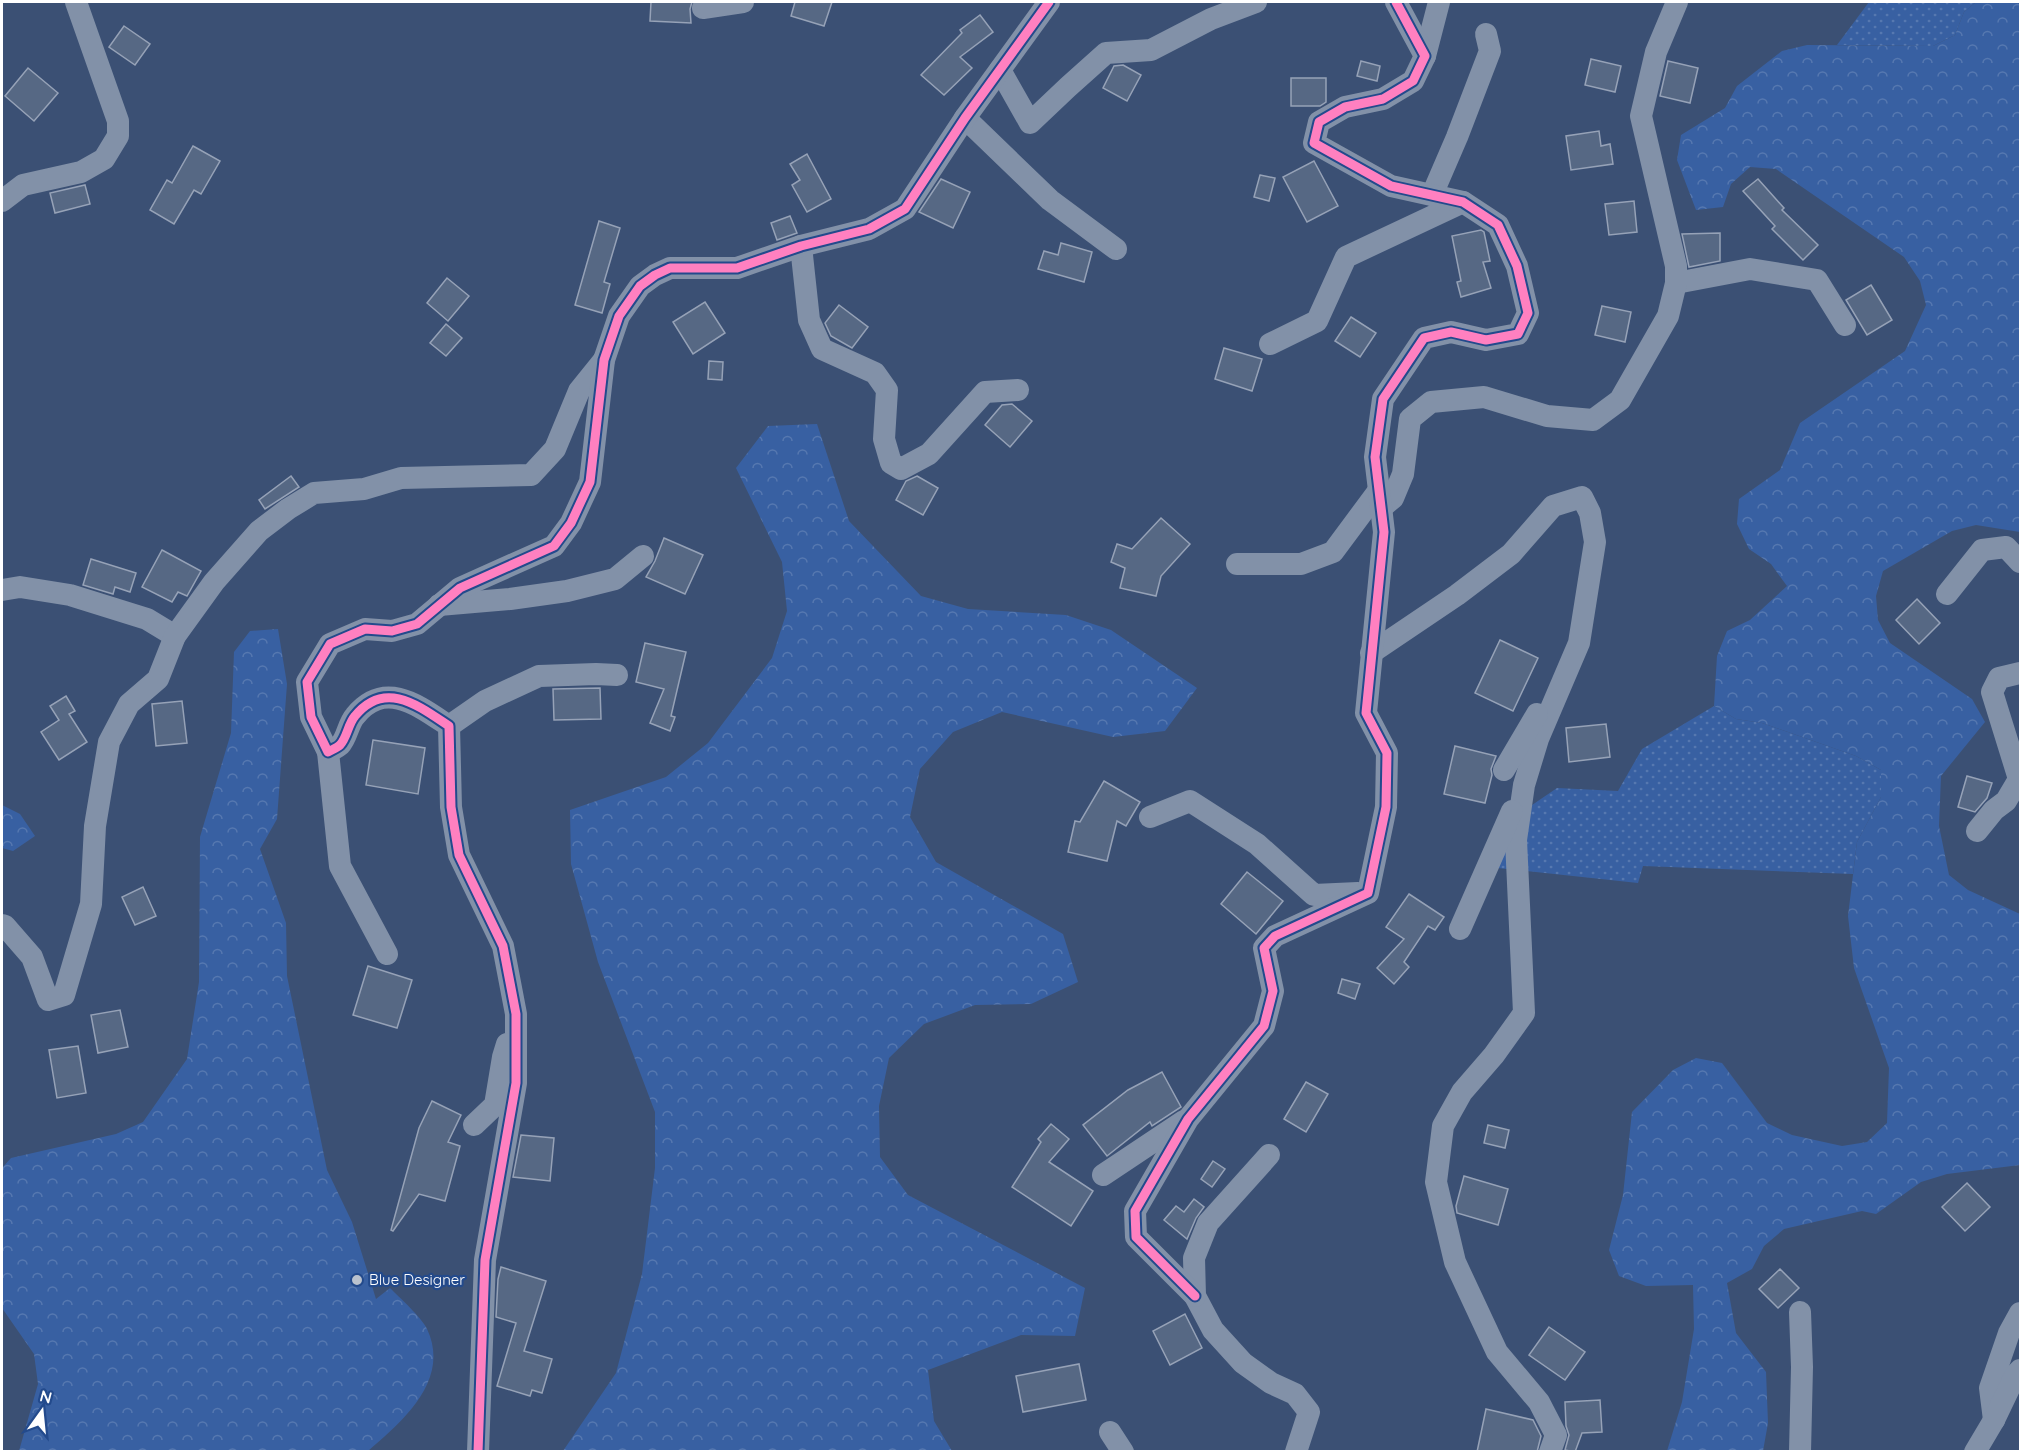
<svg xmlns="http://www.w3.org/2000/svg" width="2022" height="1453" font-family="Quicksand,sans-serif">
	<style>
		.grass { fill: url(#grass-dots) }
		.forest { fill: url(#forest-crowns) }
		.building { fill: #566884; stroke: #96a2b7; stroke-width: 1.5 }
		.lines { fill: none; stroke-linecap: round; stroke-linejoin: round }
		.minor { stroke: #8291a8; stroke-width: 22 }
		.cycleway-casing { stroke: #234a8c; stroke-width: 13 }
		.cycleway { stroke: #ff80c0; stroke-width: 9 }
		.poi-dot { fill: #bac2ce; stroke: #234a8c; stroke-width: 2 }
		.labels { text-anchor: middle; stroke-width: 4.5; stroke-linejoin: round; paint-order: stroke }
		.poi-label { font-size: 15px; fill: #fff; stroke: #234a8c; text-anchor: start }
	</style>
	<defs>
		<pattern id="grass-dots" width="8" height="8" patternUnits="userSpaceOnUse" patternTransform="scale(1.5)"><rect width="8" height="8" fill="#3860a2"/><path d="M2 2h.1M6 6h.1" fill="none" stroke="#5678b0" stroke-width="1.8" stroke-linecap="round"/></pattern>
		<pattern id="forest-crowns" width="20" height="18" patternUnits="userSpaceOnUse" patternTransform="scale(1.5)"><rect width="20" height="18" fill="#3860a2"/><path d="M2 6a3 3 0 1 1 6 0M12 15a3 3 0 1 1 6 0" fill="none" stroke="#5678b0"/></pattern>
	</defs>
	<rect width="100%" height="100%" fill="#3b5074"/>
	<g class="grass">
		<polygon points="1869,2 1976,2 1964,12 1955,35 1933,46 1837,45"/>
		<polygon points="1714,706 1736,719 1762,723 1856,756 1881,770 1881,797 1857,842 1853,874 1643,866 1638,883 1488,867 1494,831 1557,788 1618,791 1642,749"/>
	</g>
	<g class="forest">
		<polygon points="1976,2 2020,2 2020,532 1976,525 1952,531 1883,571 1876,596 1878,620 1890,643 1972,699 1985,722 1941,776 1939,826 1949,875 1968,890 2020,914 2020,1165 1947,1174 1921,1182 1876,1214 1862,1211 1784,1229 1764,1246 1752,1269 1727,1283 1736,1333 1766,1372 1768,1423 1763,1451 1667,1451 1682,1402 1694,1329 1693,1285 1646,1286 1619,1276 1609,1250 1623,1195 1632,1112 1673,1070 1696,1058 1722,1063 1767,1123 1792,1135 1842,1146 1867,1142 1887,1123 1889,1068 1854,968 1848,916 1857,842 1881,797 1881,770 1856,756 1762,723 1736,719 1714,706 1717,656 1727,631 1750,620 1787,586 1771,564 1749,549 1737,524 1739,499 1780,470 1800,423 1905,351 1926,305 1920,281 1904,257 1776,169 1750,167 1731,184 1723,207 1696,210 1677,160 1681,135 1725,108 1737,86 1782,51 1807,45 1933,46 1955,35 1964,12"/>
		<polygon points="817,424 849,521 921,596 968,609 1066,615 1111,630 1197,688 1165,731 1113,737 1002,712 953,732 920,769 910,817 936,862 1063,934 1078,982 1031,1004 975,1005 924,1024 889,1058 879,1106 880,1157 908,1195 1085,1288 1075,1336 1021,1335 928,1370 934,1421 952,1451 563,1451 616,1373 642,1274 655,1168 655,1112 598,962 571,864 570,810 666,777 708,743 772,658 787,611 782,562 736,468 768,426"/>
		<path d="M278,629L287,684L277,819L260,849L286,923L287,976L327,1170L352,1222L376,1299L390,1288C399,1297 422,1318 427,1329C451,1380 403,1421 368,1451H19L38,1384L34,1354L2,1308V1168L11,1158L116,1134L143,1122L187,1059L199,982L200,837L231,733L234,652L250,631Z"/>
		<polygon points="2,805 20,814 35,836 13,851 2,848"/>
	</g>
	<g class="building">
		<polygon points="651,2 692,2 690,9 691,23 650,21"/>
		<polygon points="795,2 832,2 824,26 791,16"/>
		<polygon points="980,15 993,32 960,57 972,68 944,95 921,75 962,33 960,30"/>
		<polygon points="124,26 150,44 135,65 109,47"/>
		<polygon points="1591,59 1621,66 1615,92 1585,85"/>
		<polygon points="1361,61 1380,66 1377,81 1357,76"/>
		<polygon points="1668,61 1698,68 1690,103 1660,96"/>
		<polygon points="1123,65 1141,75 1127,101 1103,88 1114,66"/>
		<polygon points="28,68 58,93 34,121 5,96"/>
		<polygon points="1291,78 1326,78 1326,102 1320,106 1291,106"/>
		<polygon points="1599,131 1601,146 1610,144 1613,164 1571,170 1566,136"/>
		<polygon points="193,146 220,161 201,194 194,190 174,224 150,210 167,180 172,183"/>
		<polygon points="807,154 831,199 807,212 792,185 800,180 790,164"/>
		<polygon points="1314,161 1338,206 1307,222 1283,177"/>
		<polygon points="1260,175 1275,178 1269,201 1254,197"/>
		<polygon points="941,179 970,192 953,228 919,212"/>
		<polygon points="1758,179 1784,208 1782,210 1818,245 1803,260 1772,229 1775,226 1743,191"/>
		<polygon points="85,185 90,204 55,213 50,193"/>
		<polygon points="1634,201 1637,232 1609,235 1605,204"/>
		<polygon points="790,216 797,233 777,240 771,223"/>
		<polygon points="599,221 620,228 604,282 610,284 602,313 575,305"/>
		<polygon points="1481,230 1484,232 1490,261 1483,262 1491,288 1461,297 1457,282 1461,281 1452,236"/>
		<polygon points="1720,233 1720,261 1689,267 1682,234"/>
		<polygon points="1061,243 1092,252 1084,282 1038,269 1044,251 1058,255"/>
		<polygon points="447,278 469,296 448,321 427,303"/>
		<polygon points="1871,285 1892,320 1867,335 1846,300"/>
		<polygon points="705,302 725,333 693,354 673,322"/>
		<polygon points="839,305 868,327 852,348 831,336 825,323"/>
		<polygon points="1602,306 1631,312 1625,342 1595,335"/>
		<polygon points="1351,317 1376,333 1360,357 1335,341"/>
		<polygon points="446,324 462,338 446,356 430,343"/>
		<polygon points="1224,348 1262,359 1252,391 1215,379"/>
		<polygon points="709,361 723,362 722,380 708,379"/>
		<polygon points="1012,404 1032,421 1010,447 985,425 1002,405"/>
		<polygon points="291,476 299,487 265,509 259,500"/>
		<polygon points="917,476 938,488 923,515 896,500 906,481"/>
		<polygon points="1161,518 1190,544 1161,576 1156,596 1120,588 1125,568 1111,562 1117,544 1132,549"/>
		<polygon points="664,538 703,555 685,594 646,577 655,561"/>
		<polygon points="162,550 201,571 187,596 178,592 172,602 142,587"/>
		<polygon points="91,559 136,573 130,592 115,587 113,594 83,585"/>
		<polygon points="1917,599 1940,623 1919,644 1896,620"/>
		<polygon points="1500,640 1538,658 1513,711 1475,693"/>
		<polygon points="645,643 686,652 671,716 675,717 670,731 650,723 664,689 636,682"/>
		<polygon points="600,688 601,719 554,720 553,689"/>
		<polygon points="66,696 75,711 69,714 87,742 59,760 41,732 59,720 50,706"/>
		<polygon points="182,701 187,743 156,746 152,704"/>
		<polygon points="1606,724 1610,757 1569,762 1566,728"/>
		<polygon points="373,740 425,748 418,794 366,785"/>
		<polygon points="1455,746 1496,756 1491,769 1492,775 1485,803 1444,794"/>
		<polygon points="1967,776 1992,783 1987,798 1975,812 1958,807"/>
		<polygon points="1104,781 1140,802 1126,826 1117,821 1107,861 1068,852 1075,821 1080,822"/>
		<polygon points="1247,872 1283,901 1256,934 1221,904"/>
		<polygon points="143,887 156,916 135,925 122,897"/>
		<polygon points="1409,894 1444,917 1435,930 1428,926 1404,962 1409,967 1394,984 1377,968 1404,939 1386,927"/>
		<polygon points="368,966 412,980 397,1028 353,1015"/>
		<polygon points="1342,979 1360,984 1355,999 1338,993"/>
		<polygon points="120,1010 128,1047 98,1053 91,1015"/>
		<polygon points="78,1046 86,1093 57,1098 49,1050"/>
		<polygon points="1162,1072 1181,1107 1152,1126 1150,1122 1107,1156 1083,1125 1128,1090"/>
		<polygon points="1306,1082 1328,1094 1306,1132 1284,1119"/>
		<polygon points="432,1101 461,1115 448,1142 460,1146 445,1201 419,1194 393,1231 391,1230 419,1128"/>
		<polygon points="1051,1124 1069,1139 1049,1162 1093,1191 1071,1226 1012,1187 1041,1142 1038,1139"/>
		<polygon points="1488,1125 1509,1130 1505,1148 1484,1143"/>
		<polygon points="521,1135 554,1138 550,1181 513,1177"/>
		<polygon points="1213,1161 1225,1169 1212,1187 1201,1179"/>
		<polygon points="1464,1176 1508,1189 1498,1225 1457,1213 1456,1206"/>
		<polygon points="1967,1183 1990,1207 1965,1231 1942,1207"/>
		<polygon points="1194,1199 1204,1207 1196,1218 1187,1239 1164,1220 1176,1206 1184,1212"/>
		<polygon points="501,1267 546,1281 524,1351 552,1359 542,1393 532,1390 530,1396 497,1386 516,1323 496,1317 498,1279"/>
		<polygon points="1780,1269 1799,1288 1778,1308 1759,1289"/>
		<polygon points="1185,1314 1202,1348 1170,1365 1153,1331"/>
		<polygon points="1549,1327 1585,1352 1565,1380 1529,1355"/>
		<polygon points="1079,1364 1086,1400 1023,1412 1016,1376"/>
		<polygon points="1600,1400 1602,1432 1582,1433 1575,1452 1565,1450 1569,1435 1566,1426 1565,1402"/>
		<polygon points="1486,1409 1533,1420 1541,1436 1537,1452 1477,1452"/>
	</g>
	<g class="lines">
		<g class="minor">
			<polyline points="703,8 743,2"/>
			<polyline points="1425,56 1439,2"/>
			<polyline points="1000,70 1030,123 1068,87 1106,53 1151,50 1211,19 1256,2"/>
			<polyline points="965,118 1050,200 1116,249"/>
			<polyline points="1432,195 1457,137 1490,51 1486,34"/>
			<polyline points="2,201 23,185 81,172 104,159 118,136 118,121 76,2"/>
			<polyline points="801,246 809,320 822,349 875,373 887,390 884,439 891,463 901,469 929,454 985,392 1018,390"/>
			<polyline points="1676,283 1750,269 1817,280 1845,325"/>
			<polyline points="1270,344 1317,321 1346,257 1463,202"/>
			<polyline points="1381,508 1393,498 1403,474 1410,419 1431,402 1484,397 1547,416 1593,420 1620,400 1668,316 1676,283 1676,266 1641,116 1656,52 1677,2"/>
			<polyline points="1237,564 1301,564 1333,552 1379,490"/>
			<polyline points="2,590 20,587 70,595 147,619 175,636"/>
			<polyline points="1947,594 1982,550 2006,547 2020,562"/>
			<polyline points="439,605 510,599 567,591 615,579 643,556"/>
			<polyline points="1371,653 1457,595 1511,554 1553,506 1582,497 1590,513 1595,542 1579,643 1538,739 1524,785 1516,840 1524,1013 1494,1055 1462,1092 1443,1126 1436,1182 1455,1262 1497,1352 1539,1402 1556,1435 1550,1452"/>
			<polyline points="449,726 485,701 539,676 596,674 617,675"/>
			<path d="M328,752C331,750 337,748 340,745C347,738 348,724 355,716C385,679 419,706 449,726L451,807L459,855L503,946L516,1014V1083L485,1260L478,1452"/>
			<polyline points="1504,770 1537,714"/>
			<polyline points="1150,817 1190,801 1257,844 1314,895 1358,893"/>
			<polyline points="1977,831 1994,810 2006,801 2019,779 1992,692 1999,678 2020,673"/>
			<polyline points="2,925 5,926 32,957 48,1000 64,995 91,904 95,826 109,742 129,704 158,679 175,636 214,582 259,531 288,509 314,493 364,489 401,478 531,475 555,449 579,391 604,360"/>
			<polyline points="1460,929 1512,811"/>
			<polyline points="387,954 340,866 328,752 311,717 307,682 330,644 365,629 392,631 417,624 460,588 554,546 571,523 590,482 604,360 619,316 640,286 655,275 670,268 737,268 801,246 869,229 905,209 965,118 1049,2"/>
			<polyline points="474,1125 495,1105 503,1057 507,1044"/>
			<polyline points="1269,1155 1208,1223 1194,1258 1195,1296 1213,1330 1243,1363 1271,1383 1295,1394 1309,1412 1296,1452"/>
			<polyline points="1103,1175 1184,1121"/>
			<polyline points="1195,1296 1136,1237 1135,1211 1188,1119 1264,1026 1273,991 1264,948 1275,936 1368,893 1386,807 1387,753 1366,713 1384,532 1375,457 1383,399 1424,338 1451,332 1486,340 1518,334 1528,313 1517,266 1498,225 1463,202 1391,186 1314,143 1319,122 1345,107 1383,99 1413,81 1425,56 1396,2"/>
			<polyline points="1994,1420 1990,1388 2009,1333 2020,1313"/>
			<polyline points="1110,1432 1123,1452"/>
			<polyline points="1800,1452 1802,1367 1800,1312"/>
			<polyline points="1975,1452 1994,1420 2016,1374 2020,1370"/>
		</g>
		<defs>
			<g id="cycleway">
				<polyline points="1195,1296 1136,1237 1135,1211 1188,1119 1264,1026 1273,991 1264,948 1275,936 1368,893 1386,807 1387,753 1366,713 1384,532 1375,457 1383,399 1424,338 1451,332 1486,340 1518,334 1528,313 1517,266 1498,225 1463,202 1391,186 1314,143 1319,122 1345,107 1383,99 1413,81 1425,56 1396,2"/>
				<path d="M478,1452L485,1260L516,1083V1014L503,946L459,855L451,807L449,726C419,706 385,679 355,716C348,724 347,738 340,745C337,748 331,750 328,752L311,717L307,682L330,644L365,629L392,631L417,624L460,588L554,546L571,523L590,482L604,360L619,316L640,286L655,275L670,268H737L801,246L869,229L905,209L965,118L1049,2"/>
			</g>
		</defs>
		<use href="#cycleway" class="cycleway-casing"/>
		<use href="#cycleway" class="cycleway"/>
	</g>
	<circle class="poi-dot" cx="357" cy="1280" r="6"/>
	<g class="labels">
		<g class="poi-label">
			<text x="369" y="1285">Blue Designer</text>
		</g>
	</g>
	<rect width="2022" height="1453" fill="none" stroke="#ffffff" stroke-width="6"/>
	<g transform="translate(42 1411) rotate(15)" stroke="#234a8c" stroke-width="4.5" paint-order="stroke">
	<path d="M0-4.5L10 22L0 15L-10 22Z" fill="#ffffff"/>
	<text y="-9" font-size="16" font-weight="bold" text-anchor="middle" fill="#ffffff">N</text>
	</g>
</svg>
